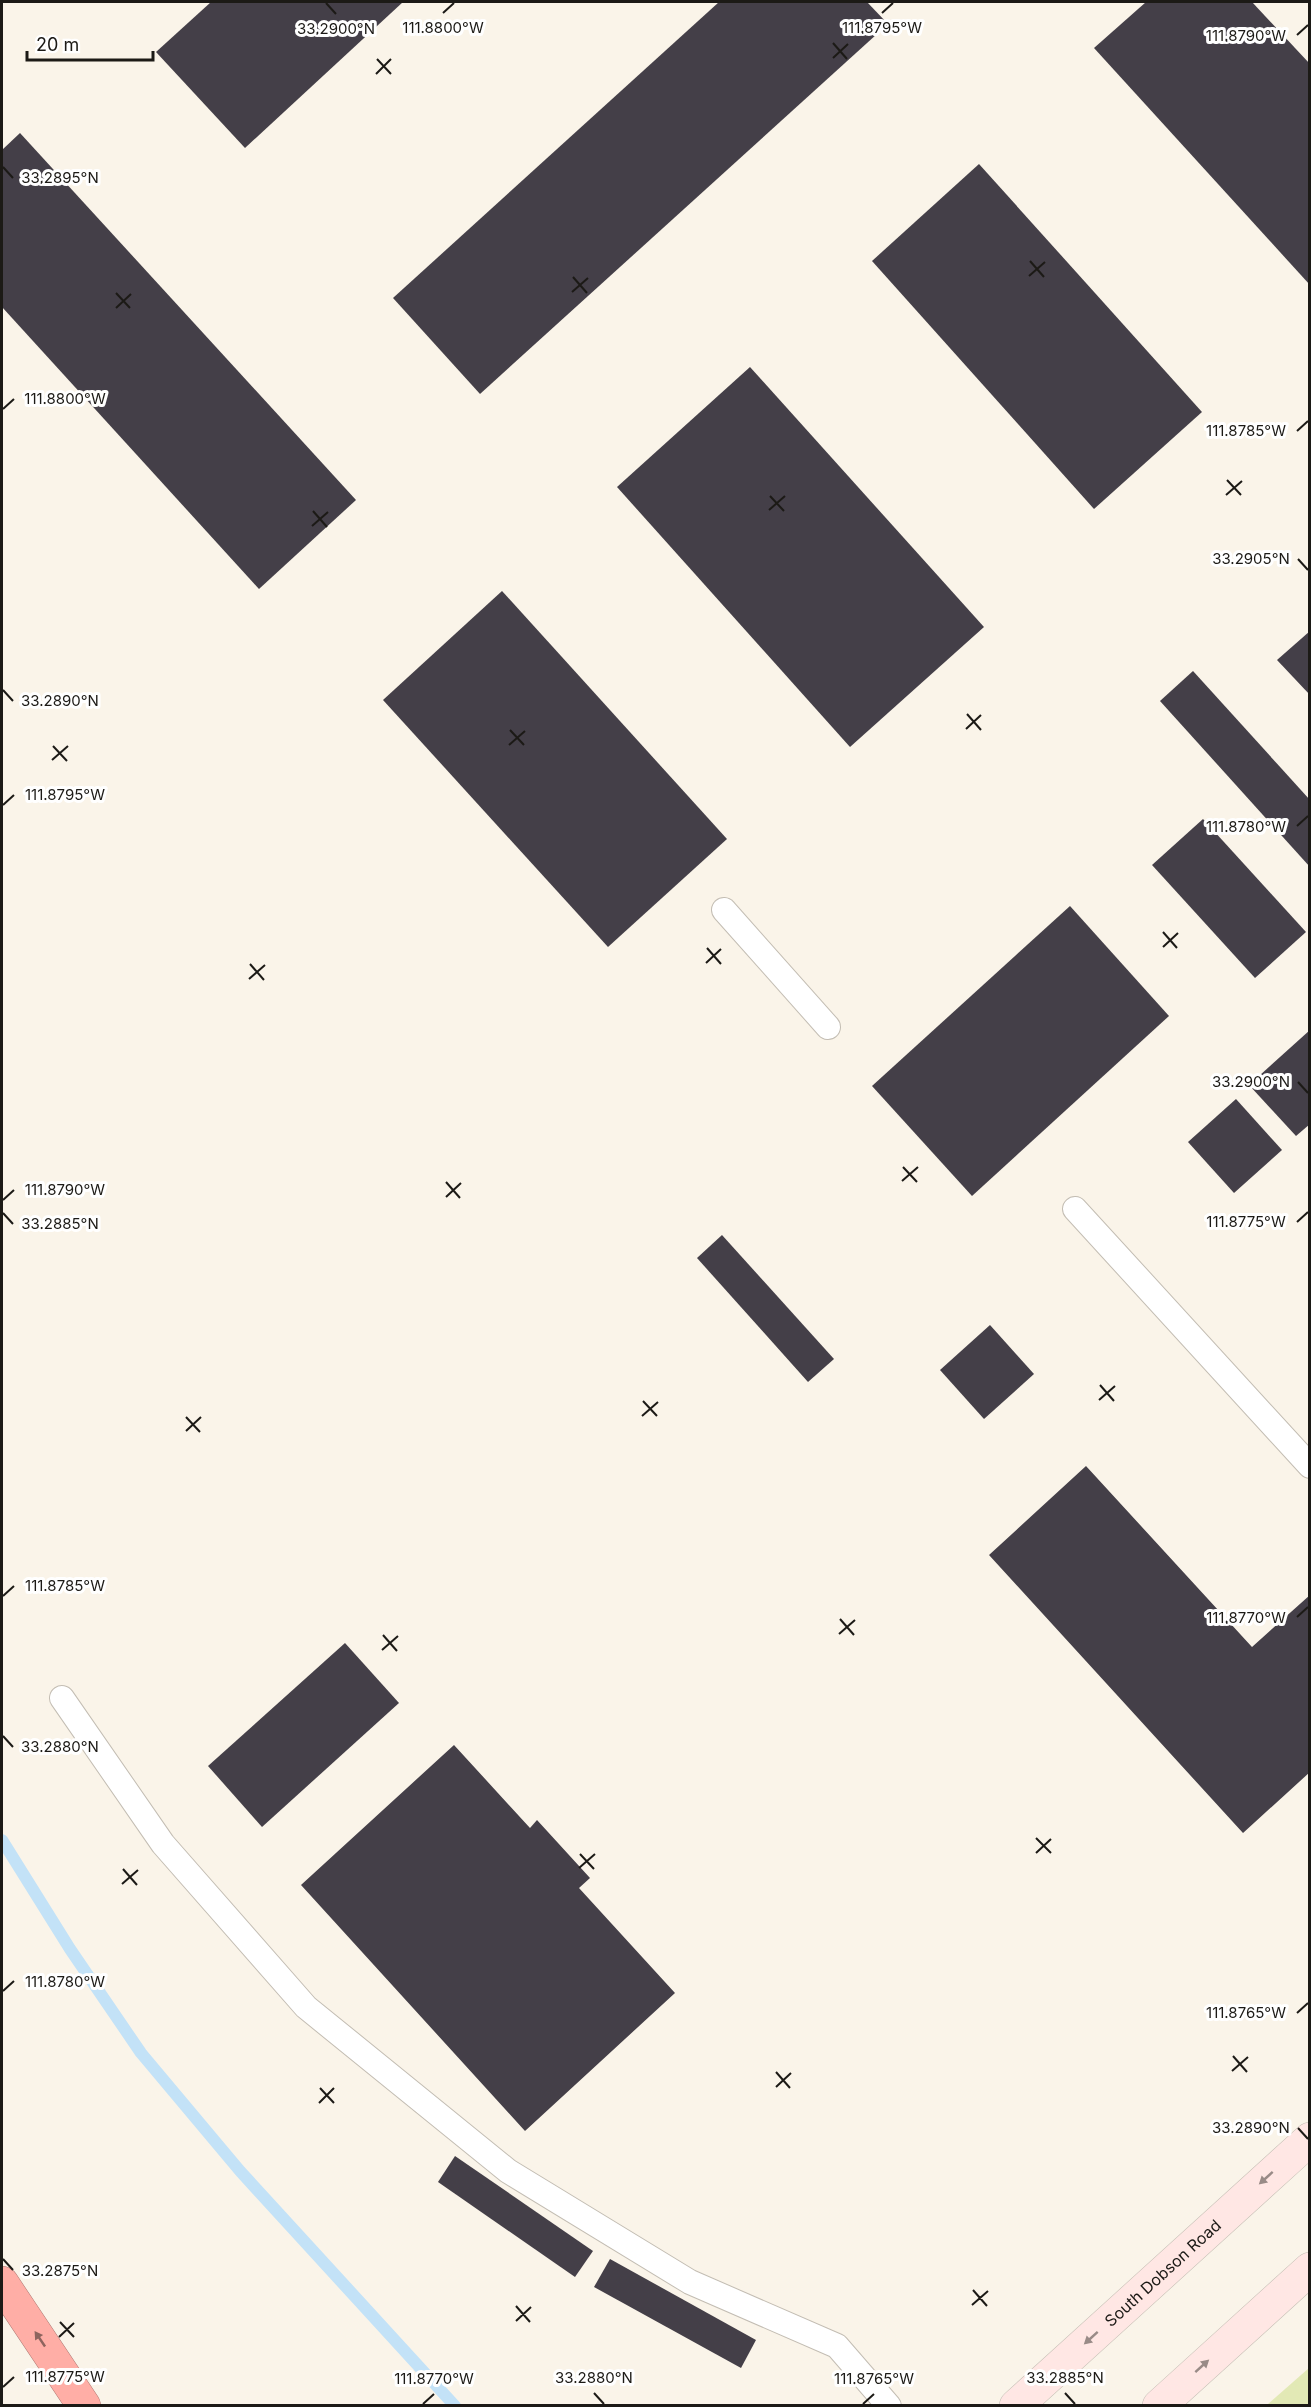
<svg xmlns="http://www.w3.org/2000/svg" width="1311" height="2407" font-family="Inter,sans-serif">
	<style>
		.green { fill: #e2e9b5 }
		.lines { fill: none; stroke-linecap: round; stroke-linejoin: round }
		.stream { stroke: #c3e2f7; stroke-width: 12 }
		.building { fill: #443f48 }
		.service-casing { stroke: #c3bdb3; stroke-width: 26 }
		.secondary-casing { stroke: #c3bdb3; stroke-width: 34 }
		.motorway-casing { stroke: #b07a74; stroke-width: 34 }
		.service { stroke: #fff; stroke-width: 24 }
		.secondary { stroke: #ffe7e4; stroke-width: 33 }
		.motorway { stroke: #ffaea6; stroke-width: 33 }
		.oneway { fill: #998b87 }
		.oneway2 { fill: #8e645e }
		.ticks { fill: none; stroke: #1c1a16; stroke-width: 2 }
		.labels { text-anchor: middle; stroke-width: 6; stroke-linejoin: round; paint-order: stroke }
		.street-label { font-size: 16px; fill: #1c1a16; stroke: #fff }
		.ticks-label { font-size: 15px; text-anchor: middle; fill: #1c1a16; stroke: #fff; stroke-width: 6; stroke-linejoin: round; paint-order: stroke }
	</style>
	<rect width="100%" height="100%" fill="#faf4e9"/>
	<polygon class="green" points="1309,2368 1309,2405 1267,2405 1268,2404"/>
	<g class="lines">
		<polyline class="stream" points="2,1840 70,1949 141,2053 240,2171 455,2406"/>
	</g>
	<g class="building">
		<polygon points="211,2 403,2 245,148 156,52"/>
		<polygon points="719,2 867,2 888,24 480,394 393,298"/>
		<polygon points="1146,2 1252,2 1310,64 1310,285 1094,48"/>
		<polygon points="20,133 356,500 259,589 2,307 2,150"/>
		<polygon points="979,164 1202,412 1094,509 872,261"/>
		<polygon points="750,367 984,627 850,747 617,487"/>
		<polygon points="502,591 727,839 608,947 383,700"/>
		<polygon points="1310,631 1310,695 1277,660"/>
		<polygon points="1193,671 1310,800 1310,867 1160,701"/>
		<polygon points="1203,819 1306,932 1255,978 1152,865"/>
		<polygon points="1070,906 1169,1016 972,1196 872,1086"/>
		<polygon points="1310,1030 1310,1124 1296,1136 1249,1085"/>
		<polygon points="1236,1099 1282,1150 1234,1193 1188,1142"/>
		<polygon points="722,1235 834,1359 808,1382 697,1258"/>
		<polygon points="990,1325 1034,1374 984,1419 940,1370"/>
		<polygon points="1086,1466 1252,1647 1310,1595 1310,1772 1243,1833 989,1555"/>
		<polygon points="345,1643 399,1703 262,1827 208,1766"/>
		<polygon points="454,1745 530,1828 537,1820 590,1878 579,1888 675,1993 525,2131 301,1885"/>
		<polygon points="455,2156 593,2251 575,2277 438,2182"/>
		<polygon points="610,2259 756,2340 741,2368 594,2287"/>
	</g>
	<g class="lines">
		<defs>
			<g id="service">
				<polyline points="724,910 828,1027"/>
				<polyline points="1075,1209 1310,1466"/>
				<polyline points="62,1698 163,1844 306,2007 508,2171 690,2282 837,2346 889,2406"/>
			</g>
			<g id="secondary">
				<path id="s1" d="M1016,2406L1310,2139"/>
				<polyline points="1159,2406 1310,2269"/>
			</g>
			<polyline id="motorway" points="2,2283 84,2406"/>
		</defs>
		<use href="#service" class="service-casing"/>
		<use href="#secondary" class="secondary-casing"/>
		<use href="#motorway" class="motorway-casing"/>
		<use href="#service" class="service"/>
		<use href="#secondary" class="secondary"/>
		<use href="#motorway" class="motorway"/>
	</g>
	<defs><path id="oneway-solid" d="M-6-.8H1V-3.2L6.5 0L1 3.2V.8H-6Z" transform="scale(1.5)"/></defs>
	<g class="oneway">
		<use href="#oneway-solid" transform="translate(1266 2178) rotate(138)"/>
		<use href="#oneway-solid" transform="translate(1091 2338) rotate(138)"/>
		<use href="#oneway-solid" transform="translate(1202 2366) rotate(-42)"/>
	</g>
	<use class="oneway2" href="#oneway-solid" transform="translate(40 2339) rotate(-124)"/>
	<path class="ticks" d="M326,3L336,14M443,13L454,3M882,13L893,3M1297,35L1308,25M833,43L847,59M833,58L848,44M377,59L391,74M376,74L391,59M3,167L13,178M1030,261L1044,277M1029,276L1045,262M573,277L587,293M572,292L588,278M116,293L130,308M116,308L131,294M3,409L14,399M1297,431L1308,421M1227,480L1241,495M1226,495L1242,481M770,496L784,511M769,510L785,496M313,511L327,527M312,526L328,512M1298,559L1308,570M3,690L13,701M967,714L981,730M966,729L981,715M510,730L524,745M509,745L525,731M53,746L67,761M52,760L68,746M3,805L14,795M1297,826L1308,816M1163,932L1177,948M1163,947L1178,933M707,948L721,964M706,963L721,949M250,964L264,980M249,979L265,965M1298,1082L1308,1093M903,1167L917,1182M902,1181L918,1167M446,1182L460,1198M446,1197L461,1183M3,1200L14,1190M3,1213L13,1224M1297,1222L1308,1212M1100,1385L1114,1401M1099,1400L1115,1386M643,1401L657,1416M642,1416L658,1402M186,1417L200,1432M186,1431L201,1417M3,1596L14,1586M1297,1617L1308,1607M840,1619L854,1635M839,1634L855,1620M383,1635L397,1651M382,1650L398,1636M3,1736L13,1747M1036,1838L1051,1853M1036,1853L1051,1839M580,1854L594,1869M579,1868L595,1854M123,1869L137,1885M122,1884L138,1870M3,1991L14,1981M1297,2013L1308,2003M1233,2056L1247,2072M1232,2071L1248,2057M776,2072L790,2088M776,2087L791,2073M320,2088L334,2103M319,2103L334,2088M1298,2128L1308,2139M3,2259L13,2270M973,2290L987,2306M972,2305L988,2291M516,2306L530,2322M516,2321L531,2307M60,2322L74,2337M59,2337L74,2323M3,2387L14,2377M594,2393L604,2404M1065,2393L1075,2404M423,2404L434,2394M863,2404L874,2394"/>
	<g class="labels">
		<g class="street-label">
			<text dy="6" stroke="none"><textPath href="#s1" startOffset="198">South Dobson Road</textPath></text>
		</g>
	</g>
	<g class="ticks-label">
		<text x="443" y="33">111.8800°W</text>
		<text x="882" y="33">111.8795°W</text>
		<text x="336" y="34">33.2900°N</text>
		<text x="1246" y="41">111.8790°W</text>
		<text x="60" y="183">33.2895°N</text>
		<text x="65" y="404">111.8800°W</text>
		<text x="1246" y="436">111.8785°W</text>
		<text x="1251" y="564">33.2905°N</text>
		<text x="60" y="706">33.2890°N</text>
		<text x="65" y="800">111.8795°W</text>
		<text x="1246" y="832">111.8780°W</text>
		<text x="1251" y="1087">33.2900°N</text>
		<text x="65" y="1195">111.8790°W</text>
		<text x="1246" y="1227">111.8775°W</text>
		<text x="60" y="1229">33.2885°N</text>
		<text x="65" y="1591">111.8785°W</text>
		<text x="1246" y="1623">111.8770°W</text>
		<text x="60" y="1752">33.2880°N</text>
		<text x="65" y="1987">111.8780°W</text>
		<text x="1246" y="2018">111.8765°W</text>
		<text x="1251" y="2133">33.2890°N</text>
		<text x="60" y="2276">33.2875°N</text>
		<text x="65" y="2382">111.8775°W</text>
		<text x="594" y="2383">33.2880°N</text>
		<text x="1065" y="2383">33.2885°N</text>
		<text x="434" y="2384">111.8770°W</text>
		<text x="874" y="2384">111.8765°W</text>
	</g>
	<rect width="1311" height="2407" fill="none" stroke="#1c1a16" stroke-width="6"/>
	<path d="M27 51v9h126v-9" fill="none" stroke="#1c1a16" stroke-width="3"/>
	<text x="36" y="51" font-size="18" fill="#1c1a16" stroke="#ffffff" stroke-width="4.5" paint-order="stroke">20 m</text>
</svg>
